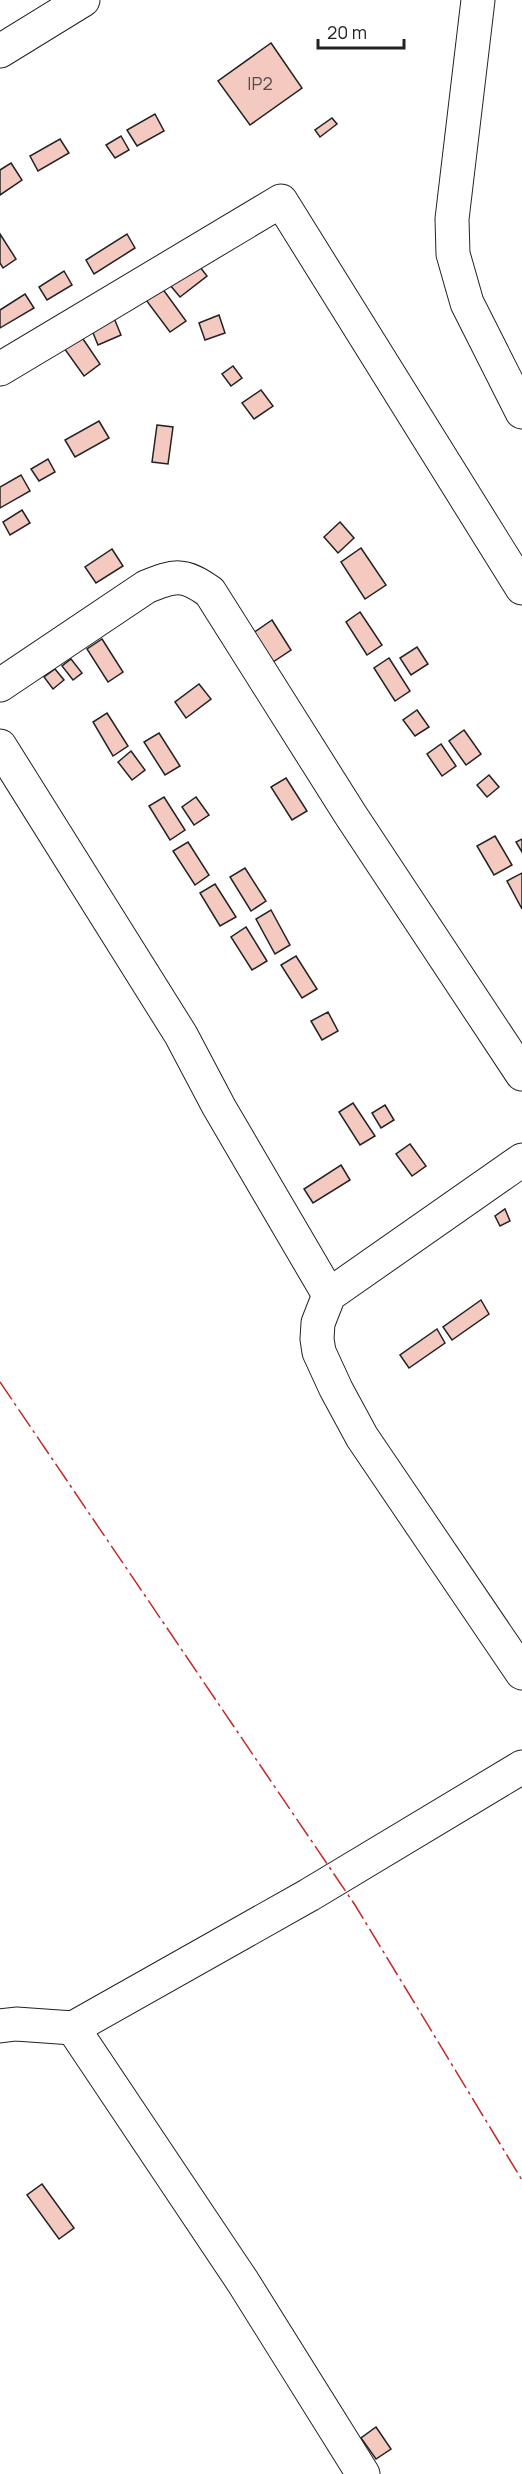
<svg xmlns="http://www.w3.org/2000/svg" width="522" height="2474" font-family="Manrope,sans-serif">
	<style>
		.building { fill: #f3c9c0; stroke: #222; stroke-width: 1.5 }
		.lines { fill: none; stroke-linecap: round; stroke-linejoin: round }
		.minor-casing { stroke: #222; stroke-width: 35 }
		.minor { stroke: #fff; stroke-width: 33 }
		.power { stroke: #c62828; stroke-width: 1.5; stroke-dasharray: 21 4.5 3 4.5; stroke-linecap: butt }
		.labels { text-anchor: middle; stroke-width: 4.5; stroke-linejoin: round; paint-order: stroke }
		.number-label { font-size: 18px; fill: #564c4a }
	</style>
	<rect width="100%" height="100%" fill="#fff"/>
	<g class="building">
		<polygon points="271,43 302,88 250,125 218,81"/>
		<polygon points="155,114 164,131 137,146 127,130"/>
		<polygon points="332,118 337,124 320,137 315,130"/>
		<polygon points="121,136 129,150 115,158 106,145"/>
		<polygon points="60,139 69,153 38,171 30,156"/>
		<polygon points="11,163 22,180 0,195 0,170"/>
		<polygon points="0,234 16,259 3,268 0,263"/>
		<polygon points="127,234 135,248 94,274 86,260"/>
		<polygon points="197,263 207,276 180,297 170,285"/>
		<polygon points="64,271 72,285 47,300 39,287"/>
		<polygon points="162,288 186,321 170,332 146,300"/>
		<polygon points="25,294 34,308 0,328 0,310"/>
		<polygon points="219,315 225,333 205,340 199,323"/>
		<polygon points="114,318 121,335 98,345 91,328"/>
		<polygon points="81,336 100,364 84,376 64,348"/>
		<polygon points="233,366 242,378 231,386 222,374"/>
		<polygon points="261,390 273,406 254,419 242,403"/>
		<polygon points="99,421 109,438 75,457 65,440"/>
		<polygon points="157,425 173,427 168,464 152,462"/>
		<polygon points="48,459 55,472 39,481 31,469"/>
		<polygon points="21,475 30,491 0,508 0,487"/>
		<polygon points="22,510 30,523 10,535 3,522"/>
		<polygon points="340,522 354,538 338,553 324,537"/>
		<polygon points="361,548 386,585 365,599 341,562"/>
		<polygon points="112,549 123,566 96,583 85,567"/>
		<polygon points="360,612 382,645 367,655 346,622"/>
		<polygon points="272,620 291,650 273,662 253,633"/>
		<polygon points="102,639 123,672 108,682 87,649"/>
		<polygon points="417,647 428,664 411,675 400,658"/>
		<polygon points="389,658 410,691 395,701 374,668"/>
		<polygon points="71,659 82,673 73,680 62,666"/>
		<polygon points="55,669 64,680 53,689 44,677"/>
		<polygon points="199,684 211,699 186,718 175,702"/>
		<polygon points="417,710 429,727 415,736 403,720"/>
		<polygon points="107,713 128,746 113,756 93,722"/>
		<polygon points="464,730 481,754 466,765 449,741"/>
		<polygon points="159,733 180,766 165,775 144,742"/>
		<polygon points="441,744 456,766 442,776 427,754"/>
		<polygon points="131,751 145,770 132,780 118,762"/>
		<polygon points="489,775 499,787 487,797 477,785"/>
		<polygon points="286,778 307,811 292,820 271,787"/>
		<polygon points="164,797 185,830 170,840 149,806"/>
		<polygon points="196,797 209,815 194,825 182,807"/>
		<polygon points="495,836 512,865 494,875 477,846"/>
		<polygon points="522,839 522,852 516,842"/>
		<polygon points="188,842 209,875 195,885 173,851"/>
		<polygon points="245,868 266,901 251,911 230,877"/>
		<polygon points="522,873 522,909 507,881"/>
		<polygon points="215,884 236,917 220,926 200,893"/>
		<polygon points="271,910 290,945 275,954 256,919"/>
		<polygon points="246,927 267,961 252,970 231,937"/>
		<polygon points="296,956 317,989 302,998 281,965"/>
		<polygon points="328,1012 338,1031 322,1040 311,1021"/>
		<polygon points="353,1103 375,1136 360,1145 339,1112"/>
		<polygon points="385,1105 394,1120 381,1128 372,1113"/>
		<polygon points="410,1144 426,1166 412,1176 396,1154"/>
		<polygon points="341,1165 350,1180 313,1203 304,1189"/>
		<polygon points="505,1209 510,1221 500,1226 495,1216"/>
		<polygon points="481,1300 489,1314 452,1340 443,1327"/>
		<polygon points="437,1329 445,1343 409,1368 400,1355"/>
		<polygon points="42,2184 74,2228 59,2239 27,2195"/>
		<polygon points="376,2427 391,2449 376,2459 361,2438"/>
	</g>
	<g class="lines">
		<defs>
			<g id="minor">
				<polyline points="478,0 452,219 453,254 467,303 522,412"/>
				<polyline points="0,51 83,0"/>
				<polyline points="0,369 281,201 522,588"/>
				<path d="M0,685L146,587C175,575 184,573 210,592L350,814L522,1074"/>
				<polyline points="0,746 181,1035 219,1107 329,1295"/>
				<polyline points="522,1160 329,1295 318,1323 317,1339 319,1352 336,1389 362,1437 522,1673"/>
				<polyline points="0,2026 16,2024 73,2028 309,1895 522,1767"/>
				<polyline points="73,2028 243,2282 363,2474"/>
			</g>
		</defs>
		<use href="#minor" class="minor-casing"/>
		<use href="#minor" class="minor"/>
		<polyline class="power" points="0,1382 355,1905 522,2180"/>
	</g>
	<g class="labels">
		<g class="number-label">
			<text x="260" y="90">IP2</text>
		</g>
	</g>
	<path d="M318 39v9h86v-9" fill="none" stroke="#222222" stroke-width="3"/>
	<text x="327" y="39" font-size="18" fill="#222222" stroke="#ffffff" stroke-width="4.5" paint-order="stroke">20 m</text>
</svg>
